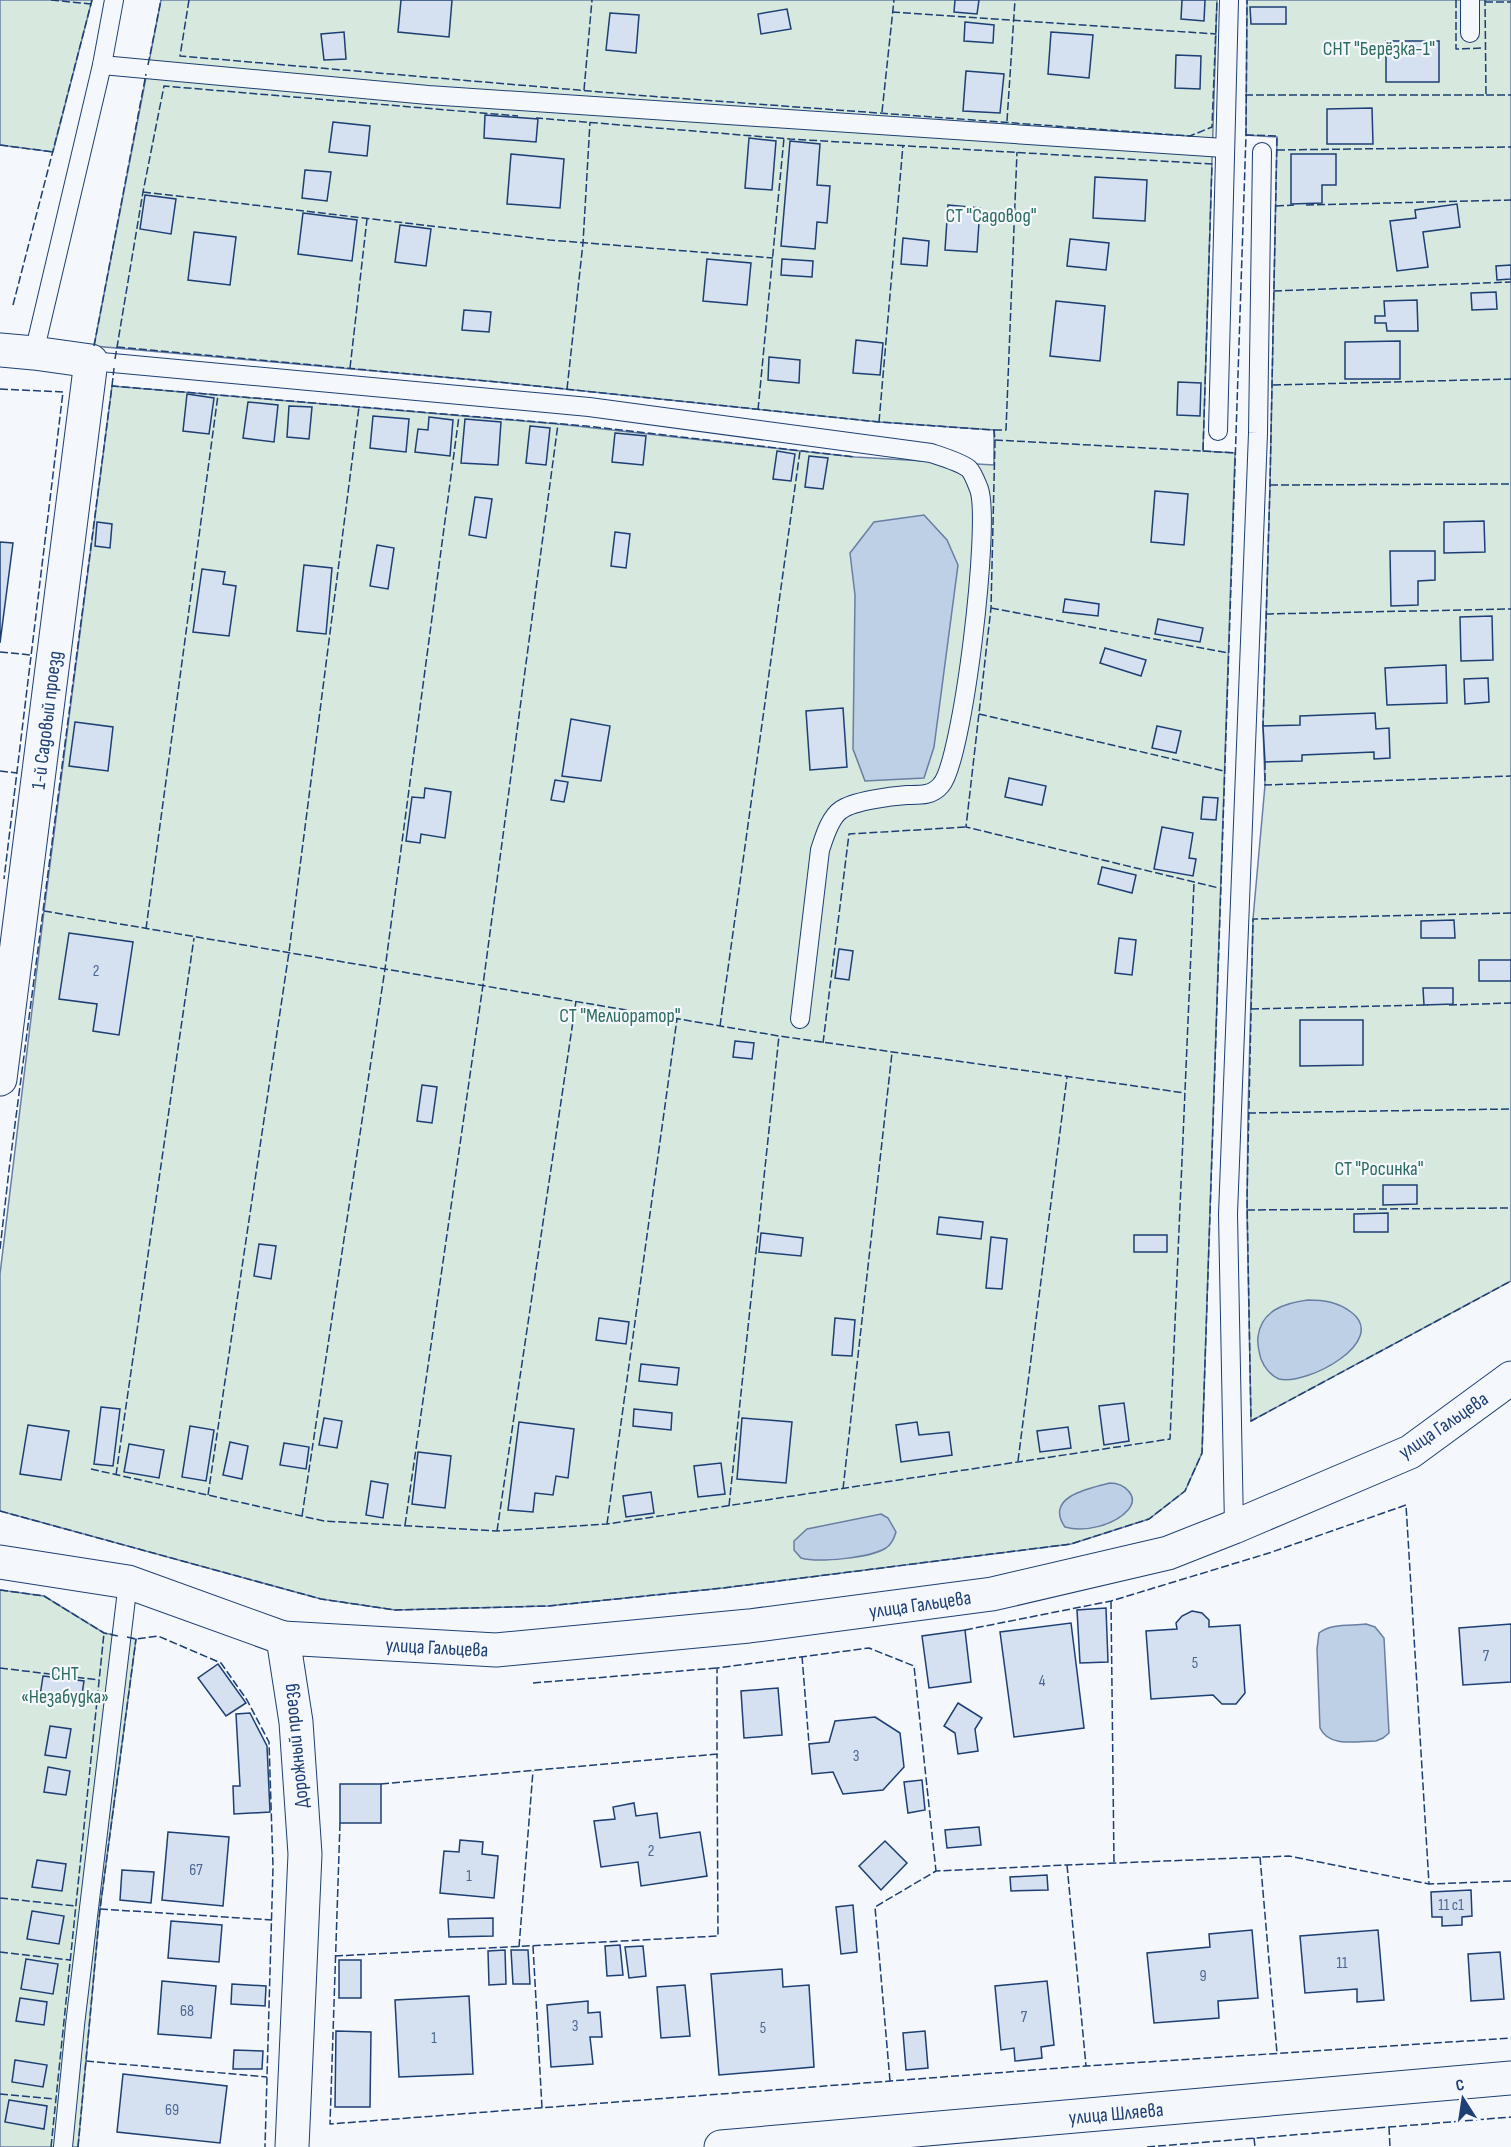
<svg xmlns="http://www.w3.org/2000/svg" width="1511" height="2147" font-family="'Sofia Sans Condensed',sans-serif">
	<style>
		.green { fill: #d7e8df; stroke: #687fa3; stroke-width: 1.5 }
		.water { fill: #bed0e5; stroke: #687fa3; stroke-width: 1.5 }
		.building { fill: #d5e0f0; stroke: #1d3f73; stroke-width: 1.5 }
		.lines { fill: none; stroke-linecap: round; stroke-linejoin: round }
		.service-casing { stroke: #1d3f73; stroke-width: 20 }
		.minor-casing { stroke: #1d3f73; stroke-width: 35 }
		.service { stroke: #f4f7fb; stroke-width: 18 }
		.minor { stroke: #f4f7fb; stroke-width: 33 }
		.fence { stroke: #1d3f73; stroke-width: 1.5; stroke-dasharray: 8 3; stroke-linecap: butt }
		.labels { text-anchor: middle; stroke-width: 4.5; stroke-linejoin: round; paint-order: stroke }
		.number-label { font-size: 16px; fill: #4b6792 }
		.park-label { font-size: 20px; fill: #2c6c60; stroke: #f4f7fb }
		.street-label { font-size: 20px; fill: #1d3f73; stroke: #f4f7fb }
	</style>
	<rect width="100%" height="100%" fill="#f4f7fb"/>
	<g class="green">
		<polygon points="0,0 92,0 53,152 0,145"/>
		<polygon points="161,0 1217,0 1203,451 1235,453 1202,1453 1185,1491 1149,1519 1071,1544 723,1588 548,1606 395,1610 321,1599 0,1511 0,1274 44,911 112,386 558,424 855,457 994,465 994,430 879,422 498,382 94,346"/>
		<polygon points="1247,0 1511,0 1511,1281 1251,1421 1247,1210 1248,1113 1253,919 1265,785 1263,726 1270,485 1277,137 1246,135"/>
		<polygon points="0,1590 44,1596 104,1633 136,1639 100,1909 78,2147 0,2147"/>
	</g>
	<g class="water">
		<polygon points="924,515 947,540 958,565 934,747 924,778 865,781 853,749 855,595 850,553 874,522"/>
		<path d="M1308,1300C1324,1300 1338,1302 1351,1312C1390,1341 1307,1386 1279,1379C1271,1376 1264,1367 1261,1359C1259,1352 1257,1345 1258,1337C1261,1310 1285,1303 1308,1300Z"/>
		<path d="M1110,1483C1124,1483 1140,1496 1128,1510C1115,1525 1084,1533 1065,1527C1044,1497 1089,1488 1110,1483Z"/>
		<path d="M881,1514L888,1518L896,1532C894,1539 892,1544 886,1548C870,1558 818,1563 801,1558L794,1550V1541L807,1529Z"/>
		<path d="M1366,1624L1375,1627L1384,1638L1389,1733L1383,1738L1376,1741C1358,1741 1329,1748 1320,1728L1317,1649L1319,1633C1331,1623 1351,1626 1366,1624Z"/>
	</g>
	<g class="building">
		<polygon points="401,0 452,0 449,37 398,32"/>
		<polygon points="955,0 979,0 977,14 954,12"/>
		<polygon points="1182,0 1205,0 1204,21 1181,19"/>
		<polygon points="1250,7 1286,7 1286,24 1251,24"/>
		<polygon points="787,9 791,29 761,34 758,14"/>
		<polygon points="610,13 639,15 636,53 606,50"/>
		<polygon points="965,22 994,25 993,43 964,41"/>
		<polygon points="344,32 346,59 324,60 321,34"/>
		<polygon points="1051,32 1093,35 1089,78 1048,74"/>
		<rect x="1386" y="41" width="53" height="41"/>
		<polygon points="1176,55 1201,56 1200,89 1175,88"/>
		<polygon points="966,71 1004,74 1000,113 963,111"/>
		<polygon points="1372,108 1373,144 1327,144 1327,109"/>
		<polygon points="485,115 538,119 536,142 484,138"/>
		<polygon points="333,122 370,126 367,156 329,152"/>
		<polygon points="749,138 776,141 772,190 745,188"/>
		<polygon points="790,141 820,144 817,185 830,186 827,223 817,222 815,249 781,246"/>
		<polygon points="511,154 564,159 560,208 507,204"/>
		<polygon points="1291,154 1336,154 1336,185 1322,185 1322,203 1291,204"/>
		<polygon points="305,170 331,172 327,201 302,198"/>
		<polygon points="1095,177 1147,180 1145,221 1093,218"/>
		<polygon points="145,195 176,199 171,234 140,229"/>
		<polygon points="1457,204 1460,227 1423,232 1428,267 1397,271 1390,221 1416,218 1415,210"/>
		<polygon points="948,205 980,208 977,252 945,250"/>
		<polygon points="303,213 357,220 352,261 298,254"/>
		<polygon points="400,225 431,229 426,266 395,262"/>
		<polygon points="194,232 236,237 230,285 188,280"/>
		<polygon points="903,238 929,241 927,266 901,264"/>
		<polygon points="1070,239 1109,243 1106,270 1067,266"/>
		<polygon points="707,259 751,263 747,305 703,301"/>
		<polygon points="782,259 813,261 812,277 781,275"/>
		<polygon points="1511,265 1511,279 1497,280 1496,266"/>
		<polygon points="1496,292 1497,309 1472,310 1471,293"/>
		<polygon points="1417,300 1418,331 1387,331 1386,323 1375,323 1375,316 1385,316 1384,301"/>
		<polygon points="1056,301 1105,306 1100,361 1050,356"/>
		<polygon points="464,310 491,312 489,332 462,330"/>
		<polygon points="856,340 883,343 880,375 853,373"/>
		<polygon points="1400,341 1400,379 1345,379 1345,342"/>
		<polygon points="769,357 800,360 799,383 768,380"/>
		<polygon points="1178,382 1201,383 1200,416 1177,415"/>
		<polygon points="187,394 214,398 209,434 183,431"/>
		<polygon points="248,402 278,405 274,442 243,438"/>
		<polygon points="289,406 312,407 309,439 287,437"/>
		<polygon points="373,416 409,419 406,452 370,448"/>
		<polygon points="429,417 453,420 450,456 415,452 418,429 428,430"/>
		<polygon points="465,419 501,422 498,465 461,463"/>
		<polygon points="530,426 550,428 546,465 526,463"/>
		<polygon points="615,433 646,436 643,465 612,462"/>
		<polygon points="777,451 795,454 791,481 773,479"/>
		<polygon points="809,456 828,458 823,489 805,487"/>
		<polygon points="1155,491 1188,494 1184,545 1151,542"/>
		<polygon points="475,497 492,499 486,538 469,535"/>
		<polygon points="1484,521 1485,552 1444,553 1444,522"/>
		<polygon points="97,522 112,524 110,548 95,546"/>
		<polygon points="615,532 630,534 626,568 611,566"/>
		<polygon points="0,542 13,543 0,643"/>
		<polygon points="377,545 394,548 388,589 370,586"/>
		<polygon points="1390,551 1435,551 1435,580 1418,581 1418,605 1391,606"/>
		<polygon points="304,565 332,568 326,634 297,631"/>
		<polygon points="202,569 225,572 223,584 236,586 229,636 193,632"/>
		<polygon points="1065,599 1099,604 1098,616 1063,612"/>
		<polygon points="1492,616 1493,660 1461,661 1460,617"/>
		<polygon points="1158,619 1203,628 1200,642 1155,634"/>
		<polygon points="1105,648 1146,660 1141,676 1100,663"/>
		<polygon points="1446,665 1447,703 1387,705 1385,668"/>
		<polygon points="1488,678 1489,702 1465,704 1464,679"/>
		<polygon points="843,708 847,767 810,770 806,711"/>
		<polygon points="1375,713 1376,729 1389,728 1390,758 1374,759 1374,752 1302,755 1302,761 1265,762 1263,726 1300,725 1300,716"/>
		<polygon points="571,719 610,726 601,781 562,776"/>
		<polygon points="75,722 113,727 108,771 69,766"/>
		<polygon points="1157,726 1181,731 1176,753 1152,748"/>
		<polygon points="1009,778 1046,786 1042,805 1005,797"/>
		<polygon points="555,780 568,782 564,802 551,800"/>
		<polygon points="425,788 451,792 445,838 421,834 420,843 406,841 412,797 424,798"/>
		<polygon points="1203,797 1218,798 1216,820 1201,819"/>
		<polygon points="1162,827 1193,833 1189,858 1196,859 1193,876 1154,869"/>
		<polygon points="1102,867 1136,875 1132,893 1098,884"/>
		<polygon points="1454,920 1455,938 1421,938 1421,921"/>
		<polygon points="69,933 133,942 119,1035 93,1031 97,1004 59,999"/>
		<polygon points="1119,938 1136,940 1132,975 1115,973"/>
		<polygon points="839,949 853,951 849,980 835,978"/>
		<rect x="1479" y="960" width="32" height="21"/>
		<polygon points="1423,988 1453,988 1453,1004 1424,1005"/>
		<polygon points="1300,1020 1363,1020 1363,1065 1300,1066"/>
		<polygon points="735,1041 754,1043 752,1059 733,1057"/>
		<polygon points="422,1085 437,1087 432,1123 417,1121"/>
		<polygon points="1383,1185 1417,1185 1417,1204 1383,1205"/>
		<polygon points="1388,1213 1388,1232 1354,1232 1354,1214"/>
		<polygon points="939,1217 983,1222 981,1239 937,1234"/>
		<polygon points="761,1233 803,1238 801,1256 759,1252"/>
		<rect x="1134" y="1235" width="33" height="17"/>
		<polygon points="991,1237 1007,1239 1002,1289 986,1288"/>
		<polygon points="259,1244 276,1246 271,1279 254,1276"/>
		<polygon points="599,1318 629,1322 626,1344 596,1340"/>
		<polygon points="835,1318 855,1320 852,1356 832,1355"/>
		<polygon points="641,1364 679,1368 677,1385 639,1381"/>
		<polygon points="1124,1403 1129,1441 1104,1445 1099,1406"/>
		<polygon points="101,1407 120,1409 113,1466 94,1464"/>
		<polygon points="634,1409 672,1413 671,1430 633,1426"/>
		<polygon points="324,1418 342,1421 337,1448 319,1445"/>
		<polygon points="742,1418 792,1422 786,1483 737,1479"/>
		<polygon points="519,1422 574,1429 568,1478 556,1476 553,1495 535,1493 533,1512 508,1510"/>
		<polygon points="917,1422 919,1435 949,1432 952,1455 901,1462 896,1425"/>
		<polygon points="28,1425 69,1431 61,1480 20,1474"/>
		<polygon points="190,1426 214,1430 206,1481 182,1477"/>
		<polygon points="1068,1427 1071,1448 1040,1452 1037,1431"/>
		<polygon points="230,1442 248,1446 242,1479 223,1475"/>
		<polygon points="284,1443 309,1447 306,1469 280,1465"/>
		<polygon points="129,1444 164,1450 159,1478 124,1472"/>
		<polygon points="418,1452 451,1456 445,1508 412,1504"/>
		<polygon points="721,1463 725,1494 698,1497 694,1466"/>
		<polygon points="371,1481 388,1484 383,1518 366,1515"/>
		<polygon points="651,1492 654,1513 626,1517 623,1496"/>
		<polygon points="1106,1608 1108,1662 1080,1663 1077,1610"/>
		<polygon points="1192,1611 1202,1613 1209,1620 1209,1627 1240,1625 1245,1693 1236,1704 1222,1704 1213,1695 1151,1699 1146,1631 1177,1629 1176,1623 1182,1616"/>
		<polygon points="1071,1623 1084,1728 1014,1737 1000,1632"/>
		<polygon points="1511,1624 1511,1682 1463,1685 1459,1628"/>
		<polygon points="965,1630 971,1682 929,1688 922,1636"/>
		<polygon points="218,1664 246,1703 226,1716 198,1678"/>
		<polygon points="43,1676 84,1681 81,1701 40,1696"/>
		<polygon points="778,1688 782,1735 744,1738 741,1691"/>
		<polygon points="958,1703 982,1718 975,1729 978,1751 958,1754 955,1733 944,1726"/>
		<polygon points="250,1713 267,1746 270,1812 234,1814 233,1786 240,1786 236,1714"/>
		<polygon points="875,1717 900,1733 904,1767 883,1790 843,1794 833,1772 812,1774 809,1744 829,1742 835,1721"/>
		<polygon points="50,1726 71,1729 66,1758 45,1755"/>
		<polygon points="48,1767 70,1771 66,1795 44,1792"/>
		<polygon points="922,1780 925,1810 908,1813 904,1782"/>
		<rect x="340" y="1784" width="41" height="39"/>
		<polygon points="634,1803 636,1816 657,1813 660,1838 700,1832 707,1876 641,1886 638,1862 601,1867 594,1821 615,1819 613,1807"/>
		<polygon points="979,1827 981,1845 947,1848 945,1830"/>
		<polygon points="168,1832 229,1837 223,1906 162,1900"/>
		<polygon points="460,1840 483,1842 482,1854 498,1856 494,1898 440,1893 444,1851 459,1852"/>
		<polygon points="885,1841 907,1863 881,1890 859,1866"/>
		<polygon points="37,1860 66,1864 62,1891 32,1887"/>
		<polygon points="122,1870 154,1872 151,1903 120,1900"/>
		<polygon points="1047,1875 1048,1890 1011,1891 1010,1877"/>
		<polygon points="1471,1890 1472,1916 1462,1917 1462,1925 1442,1926 1442,1917 1432,1917 1431,1892"/>
		<polygon points="853,1905 857,1952 841,1954 836,1907"/>
		<polygon points="32,1911 64,1916 59,1944 27,1939"/>
		<polygon points="493,1918 493,1936 449,1937 448,1919"/>
		<polygon points="171,1921 222,1925 219,1962 168,1958"/>
		<polygon points="1252,1930 1258,1998 1218,2001 1219,2018 1154,2023 1147,1953 1210,1947 1209,1934"/>
		<polygon points="1378,1930 1384,2000 1357,2002 1357,1989 1305,1993 1300,1936"/>
		<polygon points="620,1945 623,1975 607,1976 605,1946"/>
		<polygon points="643,1946 646,1976 629,1978 625,1947"/>
		<polygon points="505,1950 506,1984 489,1985 488,1951"/>
		<polygon points="511,1950 528,1950 530,1984 513,1984"/>
		<polygon points="1500,1952 1504,1999 1471,2001 1468,1954"/>
		<polygon points="26,1959 58,1964 53,1994 21,1989"/>
		<rect x="339" y="1960" width="22" height="38"/>
		<polygon points="782,1969 783,1987 809,1985 814,2067 719,2075 711,1974"/>
		<polygon points="162,1981 216,1986 211,2038 158,2034"/>
		<polygon points="1047,1981 1054,2045 1041,2047 1042,2058 1015,2061 1014,2048 1001,2050 995,1986"/>
		<polygon points="232,1984 266,1986 265,2006 231,2004"/>
		<polygon points="685,1985 690,2036 661,2038 657,1987"/>
		<polygon points="469,1996 473,2074 399,2077 395,2000"/>
		<polygon points="20,1998 47,2002 44,2025 16,2021"/>
		<polygon points="588,2001 588,2013 600,2012 602,2037 590,2037 593,2064 551,2067 547,2005"/>
		<polygon points="336,2031 371,2032 370,2107 335,2107"/>
		<polygon points="925,2031 928,2068 906,2070 903,2033"/>
		<polygon points="234,2050 263,2051 262,2069 233,2069"/>
		<polygon points="15,2060 47,2065 43,2087 12,2082"/>
		<polygon points="123,2074 227,2086 220,2143 117,2132"/>
		<polygon points="9,2100 47,2106 44,2129 5,2122"/>
	</g>
	<g class="lines">
		<defs>
			<g id="service">
				<polyline points="1470,33 1470,0"/>
				<polyline points="102,65 428,95 1224,148"/>
				<polyline points="34,353 102,65 114,0"/>
				<path d="M91,361L589,407L931,453C940,456 963,463 969,469C973,473 977,484 979,489C991,522 963,761 941,785C932,796 920,795 907,795C892,796 853,801 841,810C830,817 824,838 820,850L800,1019"/>
				<polyline points="1218,431 1229,0"/>
				<polyline points="1234,1527 1228,1214 1258,433 1262,152"/>
				<polyline points="63,2147 75,2025 128,1582"/>
			</g>
			<g id="minor">
				<polyline points="0,350 34,353 91,361 0,1079"/>
				<polyline points="0,1562 128,1582 283,1638 296,1722 305,1854 292,2147"/>
				<polyline points="283,1638 496,1650 749,1626 992,1594 1168,1553 1234,1527 1410,1452 1511,1378"/>
				<polyline points="721,2147 1511,2078"/>
			</g>
		</defs>
		<use href="#service" class="service-casing"/>
		<use href="#minor" class="minor-casing"/>
		<use href="#service" class="service"/>
		<use href="#minor" class="minor"/>
		<g class="fence">
			<polyline points="51,0 91,4"/>
			<polyline points="189,0 180,56 648,96 1190,136 1212,127 1217,0"/>
			<polyline points="1456,0 1456,49 1484,48"/>
			<polyline points="1485,2 1511,2"/>
			<polyline points="892,12 1216,34"/>
			<polyline points="148,65 161,0"/>
			<polyline points="584,90 592,0"/>
			<polyline points="1245,95 1486,95 1485,0"/>
			<polyline points="1486,95 1511,95"/>
			<polyline points="882,112 894,0"/>
			<polyline points="1007,121 1015,0"/>
			<polyline points="1246,135 1277,136 1270,485 1263,726"/>
			<polyline points="0,145 53,152"/>
			<polyline points="1277,150 1511,147"/>
			<polyline points="143,192 550,240 773,258"/>
			<polyline points="1306,205 1511,200"/>
			<polyline points="1276,206 1294,205"/>
			<polyline points="1274,291 1511,282"/>
			<polyline points="13,305 92,0"/>
			<polyline points="94,346 146,74"/>
			<polyline points="117,347 498,382 879,422 994,430 995,440 1203,451 1212,164 790,139 536,118"/>
			<polyline points="115,359 143,192 164,86 518,116"/>
			<polyline points="350,368 367,219"/>
			<polyline points="1273,385 1511,379"/>
			<polyline points="112,386 114,368"/>
			<polyline points="0,389 63,392 4,879"/>
			<polyline points="567,389 583,243 590,122"/>
			<polyline points="758,410 784,138"/>
			<polyline points="879,422 903,145"/>
			<polyline points="994,430 1006,430 1017,152"/>
			<polyline points="995,440 991,608 966,827 1219,888"/>
			<polyline points="1203,451 1235,453"/>
			<polyline points="1270,485 1511,484"/>
			<polyline points="991,608 1228,653"/>
			<polyline points="1266,614 1511,609"/>
			<polyline points="0,652 31,655"/>
			<polyline points="979,714 1224,771"/>
			<polyline points="1265,762 1265,785 1511,776"/>
			<polyline points="0,771 17,773"/>
			<polyline points="44,911 779,1036 1185,1093"/>
			<polyline points="1511,913 1253,919 1247,1199 1251,1421 1511,1281"/>
			<polyline points="146,929 218,395"/>
			<polyline points="1449,1005 1511,1003"/>
			<polyline points="1251,1009 1428,1005"/>
			<polyline points="720,1026 800,451"/>
			<polyline points="823,1043 849,834 966,827"/>
			<polyline points="1248,1113 1511,1109"/>
			<polyline points="1247,1210 1511,1208"/>
			<polyline points="0,1249 9,1170 112,386 586,426 855,457"/>
			<polyline points="1018,1461 1067,1077"/>
			<polyline points="91,1469 324,1521 497,1531 607,1524 1170,1439 1194,882"/>
			<polyline points="116,1475 194,938"/>
			<polyline points="843,1489 892,1053"/>
			<polyline points="208,1495 289,952 359,407"/>
			<polyline points="729,1506 779,1036"/>
			<polyline points="0,1511 321,1599 395,1610 548,1606 723,1588 1071,1544 1149,1519 1185,1491 1202,1453 1246,135 1247,0"/>
			<polyline points="302,1516 385,969 459,416"/>
			<polyline points="607,1524 677,1019"/>
			<polyline points="405,1525 483,985 558,424"/>
			<polyline points="497,1531 576,1001"/>
			<polyline points="0,1590 44,1596 104,1633 118,1636"/>
			<polyline points="1111,1601 1114,1864"/>
			<polyline points="965,1630 1111,1601 1269,1553 1406,1505 1429,1884 1511,1881"/>
			<polyline points="127,1637 136,1639 158,1636 221,1663 247,1700 269,1742 273,1867 265,2147"/>
			<polyline points="802,1656 809,1744"/>
			<polyline points="0,1668 99,1680"/>
			<polyline points="533,1683 717,1668"/>
			<polyline points="381,1784 717,1754 717,1668 869,1648 914,1666 936,1871"/>
			<polyline points="340,1823 330,2124 1086,2066 1511,2038"/>
			<polyline points="1260,1857 1277,2053"/>
			<polyline points="1067,1865 1086,2066"/>
			<polyline points="0,1898 75,1906"/>
			<polyline points="100,1909 272,1920"/>
			<polyline points="533,1946 542,2108"/>
			<polyline points="519,1947 533,1771"/>
			<polyline points="0,1952 70,1960"/>
			<polyline points="335,1956 718,1936 717,1754"/>
			<polyline points="86,2061 267,2077"/>
			<polyline points="890,2081 875,1907 936,1871 1067,1865 1289,1856 1429,1884"/>
			<polyline points="0,2094 55,2099"/>
			<polyline points="1389,2127 1390,2147"/>
			<polyline points="1254,2138 1255,2147"/>
			<polyline points="51,2147 104,1633"/>
			<polyline points="78,2147 100,1909 136,1639"/>
			<polyline points="1147,2147 1511,2117"/>
		</g>
	</g>
	<g class="labels">
		<g class="number-label">
			<text x="96" y="976">2</text>
			<text x="1486" y="1661">7</text>
			<text x="1195" y="1668">5</text>
			<text x="1042" y="1686">4</text>
			<text x="856" y="1761">3</text>
			<text x="651" y="1856">2</text>
			<text x="196" y="1875">67</text>
			<text x="469" y="1881">1</text>
			<text x="1451" y="1910">11 с1</text>
			<text x="1342" y="1968">11</text>
			<text x="1203" y="1981">9</text>
			<text x="187" y="2016">68</text>
			<text x="1024" y="2022">7</text>
			<text x="575" y="2031">3</text>
			<text x="763" y="2033">5</text>
			<text x="434" y="2043">1</text>
			<text x="172" y="2115">69</text>
		</g>
		<g class="park-label">
			<text x="1379" y="55">СНТ "Берёзка-1"</text>
			<text x="991" y="222">СТ "Садовод"</text>
			<text x="620" y="1022">СТ "Мелиоратор"</text>
			<text x="1379" y="1175">СТ "Росинка"</text>
			<text x="65" y="1680">СНТ<tspan x="65" dy="23">«Незабудка»</tspan></text>
		</g>
		<g class="street-label">
			<text transform="translate(46 720) rotate(-83)" y="7">1-й Садовый проезд</text>
			<text transform="translate(1443 1425) rotate(-34)" y="7">улица Гальцева</text>
			<text transform="translate(920 1604) rotate(-8)" y="7">улица Гальцева</text>
			<text transform="translate(437 1647) rotate(3)" y="7">улица Гальцева</text>
			<text transform="translate(295 1746) rotate(-96)" y="7">Дорожный проезд</text>
			<text transform="translate(1116 2113) rotate(-5)" y="7">улица Шляева</text>
		</g>
	</g>
	<g transform="translate(1463 2099) rotate(348)" stroke="#f4f7fb" stroke-width="4.5" paint-order="stroke">
	<path d="M0-4.5L10 22L0 15L-10 22Z" fill="#1d3f73"/>
	<text y="-9" font-size="16" font-weight="bold" text-anchor="middle" fill="#1d3f73">С</text>
	</g>
</svg>
